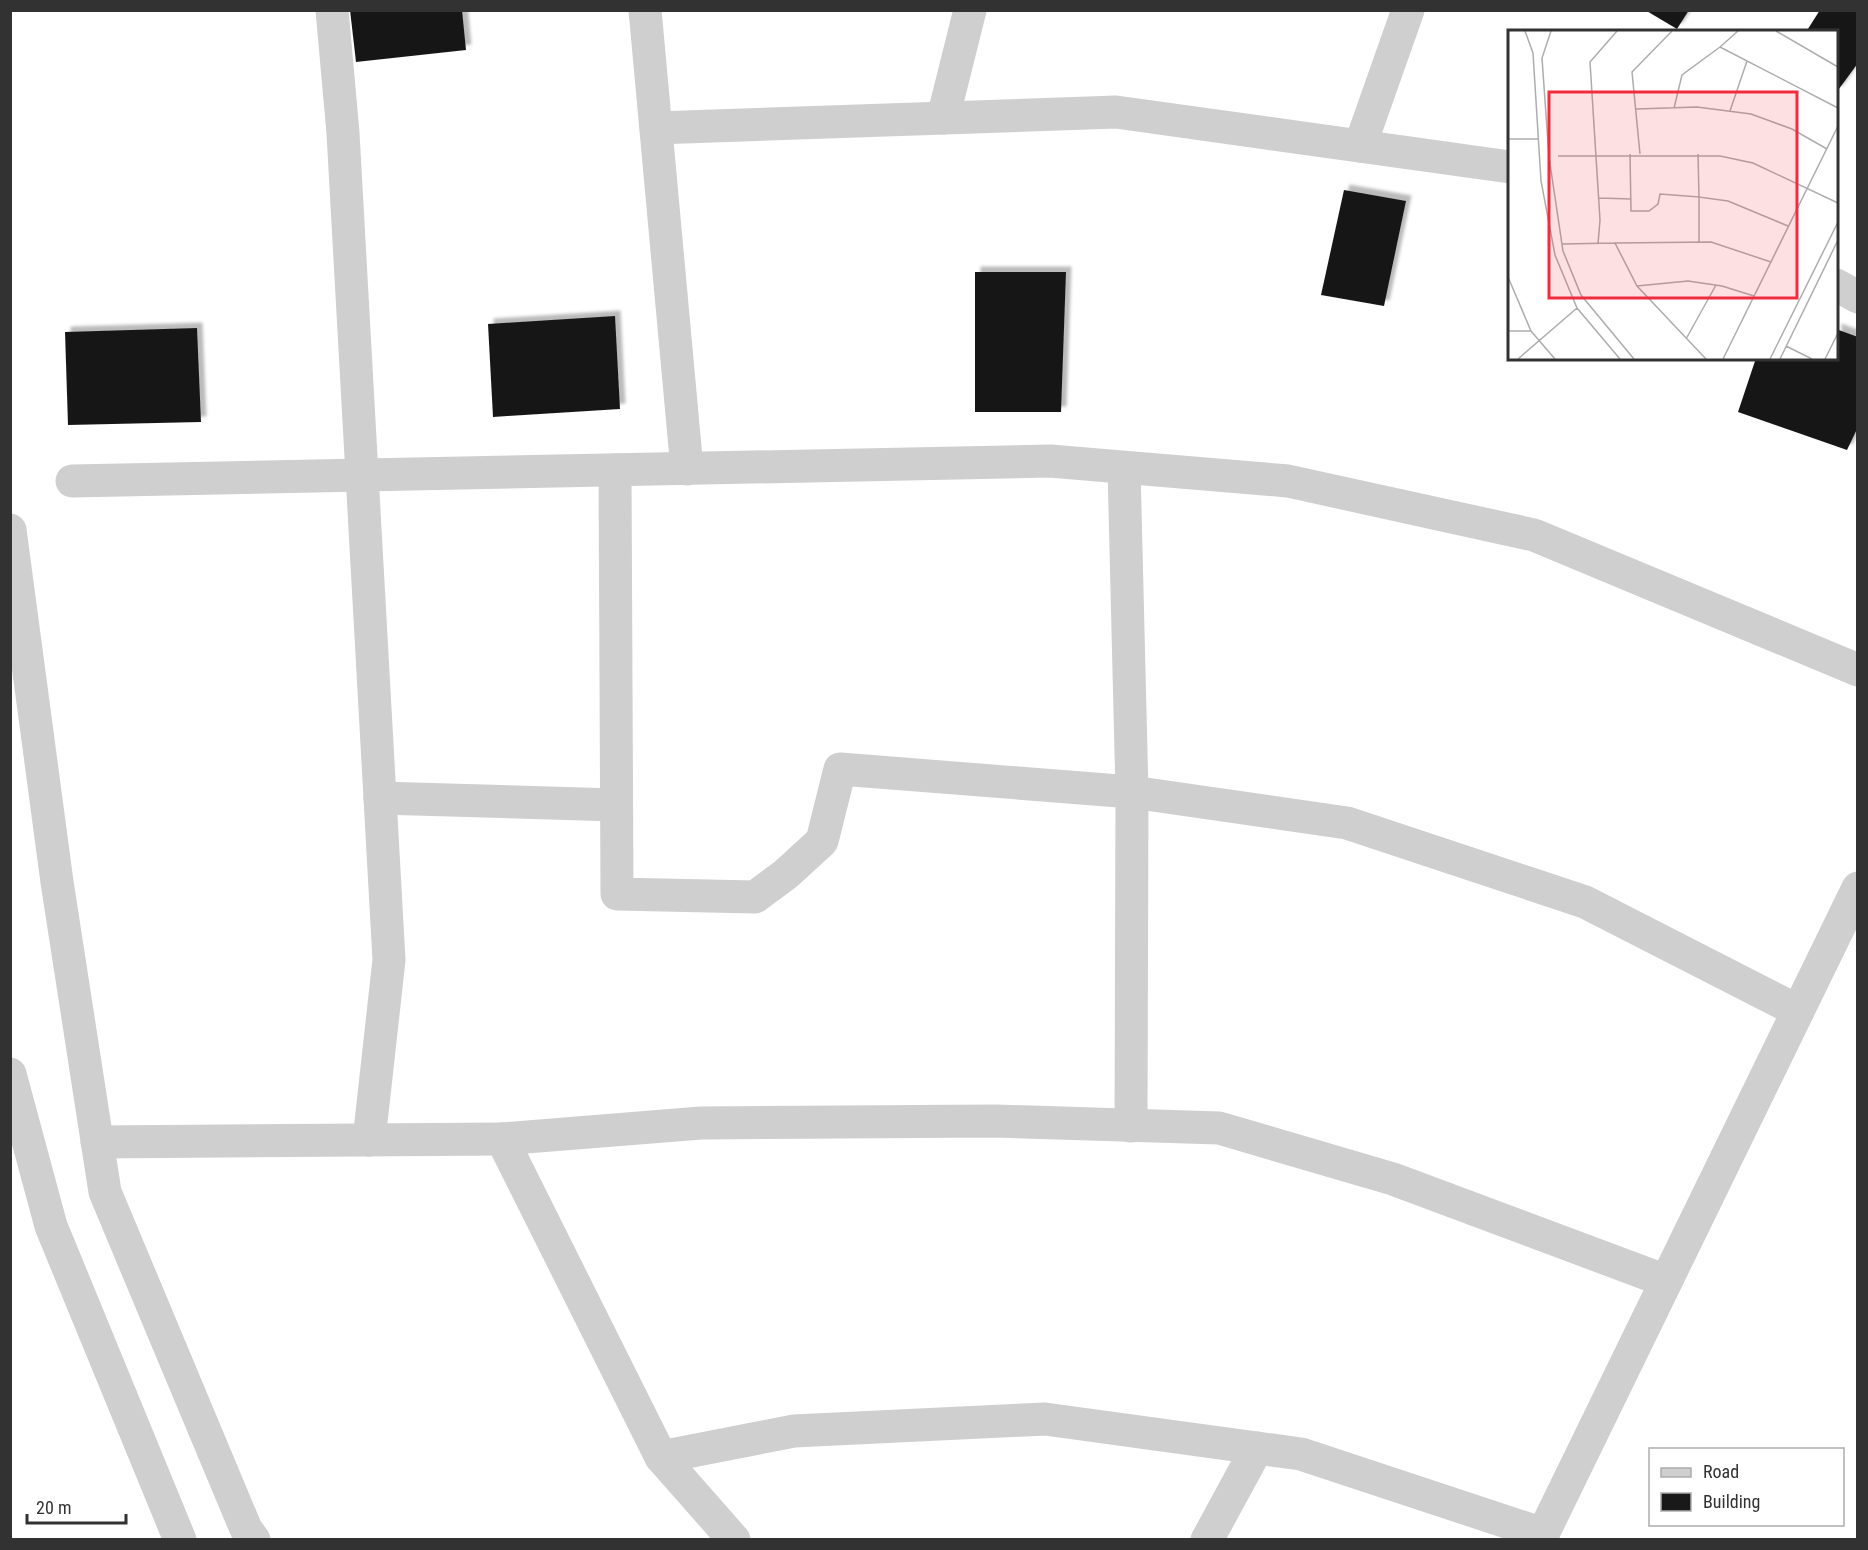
<svg xmlns="http://www.w3.org/2000/svg" width="1868" height="1550" font-family="'Roboto Condensed',sans-serif">
	<style>
		.building { fill: #191919; filter: url(#shadow) }
		.lines { fill: none; stroke-linecap: round; stroke-linejoin: round }
		.minor { stroke: #cfcfcf; stroke-width: 33 }
		.inset-road { fill: none; stroke: #adadad; stroke-width: 1.5 }
		.view { fill: #f12c3e; fill-opacity: 0.15; stroke: #f12c3e; stroke-width: 3 }
		.inset-edge { fill: none; stroke: #323232; stroke-width: 3 }
	</style>
	<defs>
		<filter id="shadow"><feDropShadow dx="5.5" dy="-5.5" stdDeviation="1.5" flood-color="#0004"/></filter>
	</defs>
	<rect width="100%" height="100%" fill="#fff"/>
	<g class="building">
		<polygon points="350,10 462,10 466,50 356,62"/>
		<polygon points="1645,10 1689,10 1677,29"/>
		<polygon points="1820,10 1858,10 1858,63 1836,93 1836,32 1806,32"/>
		<polygon points="1344,190 1406,201 1384,306 1321,295"/>
		<polygon points="975,272 1066,272 1061,412 975,412"/>
		<polygon points="615,316 620,409 493,417 488,324"/>
		<polygon points="197,328 201,422 68,425 65,332"/>
		<polygon points="1836,329 1858,337 1858,427 1847,450 1738,412 1756,358 1836,358"/>
	</g>
	<g class="lines">
		<g class="minor">
			<polyline points="332,10 343,133 389,960 369,1140"/>
			<polyline points="645,10 687,469"/>
			<polyline points="943,118 970,10"/>
			<polyline points="656,128 1116,112 1510,167"/>
			<polyline points="1360,146 1408,10"/>
			<polyline points="1836,285 1858,297"/>
			<polyline points="615,470 617,894 755,897 786,874 822,841 840,769 1132,792 1124,468"/>
			<polyline points="72,481 1050,461 1288,481 1534,535 1858,670"/>
			<polyline points="10,530 57,882 105,1192 246,1529 254,1540"/>
			<polyline points="380,798 616,805"/>
			<polyline points="10,1074 51,1226 180,1540"/>
			<polyline points="1131,1126 1132,792 1347,823 1585,902 1798,1011"/>
			<polyline points="97,1142 502,1139"/>
			<polyline points="661,1457 794,1431 1045,1419 1301,1454 1543,1534"/>
			<polyline points="734,1540 661,1457 502,1139 701,1123 996,1121 1219,1128 1393,1179 1666,1281"/>
			<polyline points="1207,1540 1257,1448"/>
			<polyline points="1540,1540 1858,888"/>
		</g>
	</g>
	<g transform="translate(1508 30)">
		<rect width="330" height="330" fill="#fff"/>
		<path class="inset-road" d="M17,1L25,23L33,151L47,225L69,278L112,329M43,1L34,28L41,127L55,221L73,265L126,329M230,1L212,17L330,78M268,1L330,37M166,78L174,45L212,17M128,79L189,77L243,84L284,99L319,119M222,81L239,31M0,109H31M122,124L123,181H141L150,174L152,164L191,167L190,124M132,124L124,42L164,1M50,126H212L245,133L330,173M91,168L123,169M191,212V167L220,171L280,196M54,214L107,213M90,214L92,190L82,32L109,1M0,247L23,301L47,329M129,256L180,251L214,256L246,266M0,301H23M178,309L208,255M278,316L304,329M10,329L69,278M198,329L129,256L107,213L203,212L263,232M215,329L330,96M262,329L330,192M272,329L330,210M317,329L330,303"/>
		<path class="view" d="M41,62H289V268H41Z"/>
		<rect width="330" height="330" class="inset-edge"/>
	</g>
	<rect width="1868" height="1550" fill="none" stroke="#323232" stroke-width="24"/>
	<rect x="1649" y="1448" width="195" height="78" fill="#ffffff" stroke="#adadad" stroke-width="1.5"/>
	<rect x="1661" y="1468" width="30" height="9" fill="#cfcfcf" stroke="#adadad" stroke-width="1.5"/>
	<text x="1703" y="1478" font-size="18" fill="#323232">Road</text>
	<rect x="1661" y="1493" width="30" height="18" fill="#191919" stroke="#adadad" stroke-width="1.5"/>
	<text x="1703" y="1508" font-size="18" fill="#323232">Building</text>
	<path d="M27 1514v9h99v-9" fill="none" stroke="#323232" stroke-width="3"/>
	<text x="36" y="1514" font-size="18" fill="#323232" stroke="#ffffff" stroke-width="4.5" paint-order="stroke">20 m</text>
</svg>
